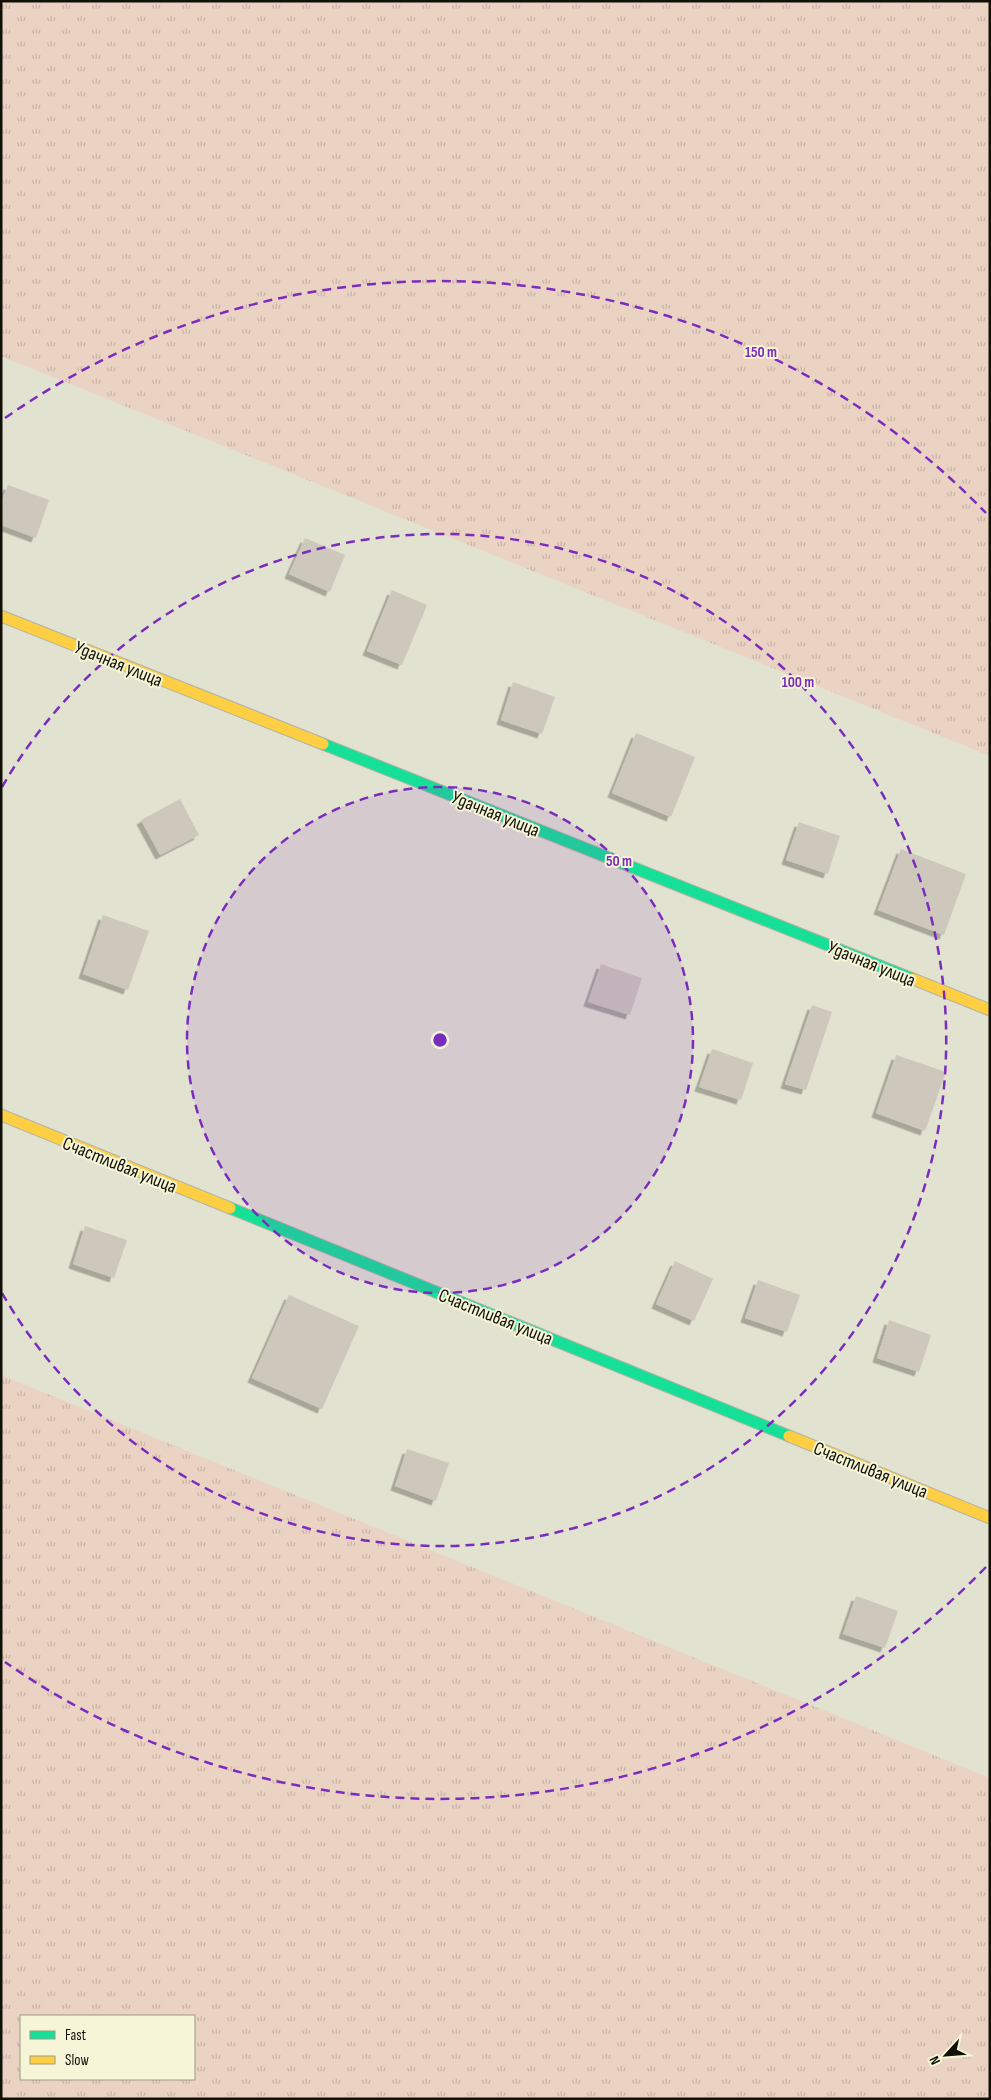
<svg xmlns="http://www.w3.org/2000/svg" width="991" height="2100" font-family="'Sofia Sans Condensed',sans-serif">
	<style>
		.grass { fill: url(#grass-tufts); fill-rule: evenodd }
		.building { fill: #cdc8bb; filter: url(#shadow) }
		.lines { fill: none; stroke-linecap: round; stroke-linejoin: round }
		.fast-casing { stroke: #b3b2a5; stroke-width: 13 }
		.slow-casing { stroke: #b3b2a5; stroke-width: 13 }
		.fast { stroke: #16e098; stroke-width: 11 }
		.slow { stroke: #ffcf43; stroke-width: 11 }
		.ring { fill: none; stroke: #7b2cbf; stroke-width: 2.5; stroke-dasharray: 9 6 }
		.labels { text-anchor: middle; stroke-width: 4; stroke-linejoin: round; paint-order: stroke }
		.street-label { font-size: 19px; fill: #111107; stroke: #f6f5d7 }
		.centre { fill: #7b2cbf; stroke: #f6f5d7; stroke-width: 2.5 }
		.ring-label { font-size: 15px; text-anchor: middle; font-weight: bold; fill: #7b2cbf; stroke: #f6f5d7; stroke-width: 4; stroke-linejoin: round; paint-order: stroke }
	</style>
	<defs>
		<pattern id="grass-tufts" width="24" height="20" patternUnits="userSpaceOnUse" patternTransform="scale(1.25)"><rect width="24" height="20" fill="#ebd3c4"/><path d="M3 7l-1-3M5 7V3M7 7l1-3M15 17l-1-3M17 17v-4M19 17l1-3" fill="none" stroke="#c8b4a7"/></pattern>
		<filter id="shadow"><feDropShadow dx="-4.5" dy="4.5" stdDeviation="0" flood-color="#0004"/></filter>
	</defs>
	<rect width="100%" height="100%" fill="#e2e2d1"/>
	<g class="grass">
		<polygon points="1,1 990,1 990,756 1,356"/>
		<path d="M1,1375L990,1778V2099H1ZM21,2016H194V2079H21Z"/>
	</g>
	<g class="building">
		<polygon points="8,485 49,500 36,538 1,525 1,502"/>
		<polygon points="305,538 345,555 330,592 289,574"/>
		<polygon points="392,590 427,605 402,665 367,651"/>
		<polygon points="513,682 555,697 542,734 501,720"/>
		<polygon points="636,733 695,757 671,817 612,793"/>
		<polygon points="180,799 199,835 160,855 141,820"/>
		<polygon points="799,822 840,836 828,874 786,860"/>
		<polygon points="901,849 966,874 944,935 878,910"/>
		<polygon points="103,915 149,931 128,990 83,974"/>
		<polygon points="601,964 642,978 630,1015 588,1002"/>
		<polygon points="812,1005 832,1012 806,1090 785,1084"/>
		<polygon points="712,1049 753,1063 741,1100 699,1087"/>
		<polygon points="896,1055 946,1072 925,1131 876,1113"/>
		<polygon points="85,1226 127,1240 114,1278 73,1264"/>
		<polygon points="675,1261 713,1279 694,1321 656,1304"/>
		<polygon points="758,1280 800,1295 787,1332 745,1318"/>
		<polygon points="289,1295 359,1326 322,1409 252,1378"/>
		<polygon points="889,1320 931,1335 919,1372 877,1358"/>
		<polygon points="407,1449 449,1463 436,1501 395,1486"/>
		<polygon points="856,1596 898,1611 885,1648 843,1634"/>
	</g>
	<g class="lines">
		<defs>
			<g id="fast">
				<polyline points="323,744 913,979"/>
				<polyline points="230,1208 789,1436"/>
			</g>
			<g id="slow">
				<polyline points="1,616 323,744"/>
				<polyline points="913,979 990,1010"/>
				<polyline points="1,1115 230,1208"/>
				<polyline points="789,1436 990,1518"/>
			</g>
		</defs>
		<use href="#fast" class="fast-casing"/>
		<use href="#slow" class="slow-casing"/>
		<use href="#fast" class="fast"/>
		<use href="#slow" class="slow"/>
	</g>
	<circle cx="440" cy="1040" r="253" fill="#7b2cbf" fill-opacity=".12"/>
	<g class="ring">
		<circle cx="440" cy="1040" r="253"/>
		<path d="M2 787A506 506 0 1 1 2 1293"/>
		<path d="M986 1567A759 759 0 0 1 5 1662M5 418A759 759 0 0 1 986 513"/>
	</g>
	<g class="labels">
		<g class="street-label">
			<text transform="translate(119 663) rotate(22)" y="7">Удачная улица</text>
			<text transform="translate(496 813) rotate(22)" y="7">Удачная улица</text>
			<text transform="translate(872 963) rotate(22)" y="7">Удачная улица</text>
			<text transform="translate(120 1164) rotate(22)" y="7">Счастливая улица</text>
			<text transform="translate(496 1316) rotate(22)" y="7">Счастливая улица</text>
			<text transform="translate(871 1469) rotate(22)" y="7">Счастливая улица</text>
		</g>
	</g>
	<circle cx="440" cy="1040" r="8" class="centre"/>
	<g class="ring-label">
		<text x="761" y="357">150 m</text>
		<text x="798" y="687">100 m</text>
		<text x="619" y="866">50 m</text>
	</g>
	<rect width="991" height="2100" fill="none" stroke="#111107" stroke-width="5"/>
	<rect x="20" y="2015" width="175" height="65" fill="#f6f5d7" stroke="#9a9a84"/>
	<rect x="30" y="2031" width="25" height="8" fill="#16e098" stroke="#9a9a84"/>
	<text x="65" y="2040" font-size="15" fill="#111107">Fast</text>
	<rect x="30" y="2056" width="25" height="8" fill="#ffcf43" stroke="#9a9a84"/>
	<text x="65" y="2065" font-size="15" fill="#111107">Slow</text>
	<g transform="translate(946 2055) rotate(244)" stroke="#f6f5d7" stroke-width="4" paint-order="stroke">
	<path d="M0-4L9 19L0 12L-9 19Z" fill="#111107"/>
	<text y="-8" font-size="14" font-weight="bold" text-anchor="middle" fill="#111107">N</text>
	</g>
</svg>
